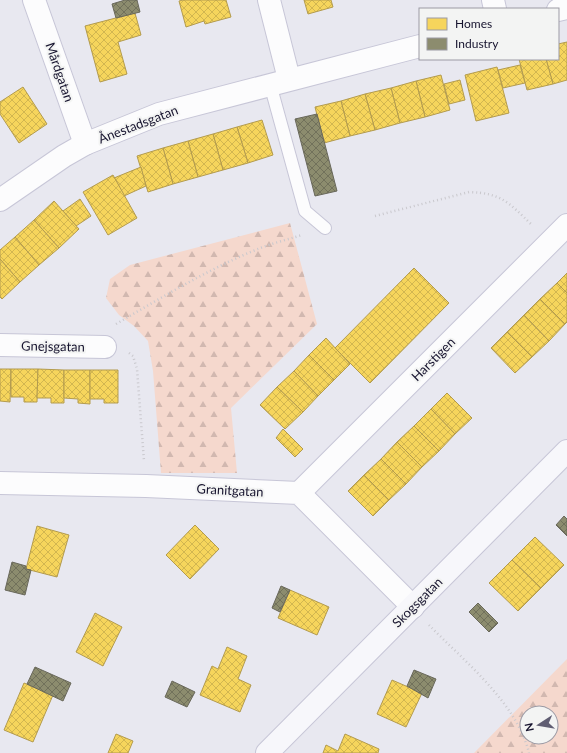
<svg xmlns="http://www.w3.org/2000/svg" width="567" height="753" font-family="Lato,sans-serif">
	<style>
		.forest { fill: url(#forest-firs); fill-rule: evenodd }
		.homes { fill: url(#homes-cross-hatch); stroke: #b39b4e }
		.industry { fill: url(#industry-cross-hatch); stroke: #69685b }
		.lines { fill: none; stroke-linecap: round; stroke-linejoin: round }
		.lane-casing { stroke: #c7c6d7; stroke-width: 14 }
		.street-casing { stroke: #c7c6d7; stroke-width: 24 }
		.secondary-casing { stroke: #c7c6d7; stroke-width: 24 }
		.path { stroke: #c9c8cd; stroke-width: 2.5; stroke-dasharray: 1 3; stroke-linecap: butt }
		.lane { stroke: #fcfcfd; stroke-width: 12 }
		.street { stroke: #fcfcfd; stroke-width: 22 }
		.secondary { stroke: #f7f7fb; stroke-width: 22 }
		.labels { text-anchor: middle; stroke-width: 4; stroke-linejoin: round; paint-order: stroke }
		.street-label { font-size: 13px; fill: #16132e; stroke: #f3f4f3 }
	</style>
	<defs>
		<pattern id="forest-firs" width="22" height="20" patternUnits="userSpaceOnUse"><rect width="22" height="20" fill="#f5d8cd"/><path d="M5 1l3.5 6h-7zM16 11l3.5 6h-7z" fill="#d1b8b0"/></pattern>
		<pattern id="homes-cross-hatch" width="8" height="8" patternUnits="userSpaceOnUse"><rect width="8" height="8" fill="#f6d55c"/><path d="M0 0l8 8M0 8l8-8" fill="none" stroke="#d2b650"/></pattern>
		<pattern id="industry-cross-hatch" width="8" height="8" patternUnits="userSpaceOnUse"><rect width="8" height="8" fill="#8c8c6e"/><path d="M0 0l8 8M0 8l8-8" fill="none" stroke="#71715b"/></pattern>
	</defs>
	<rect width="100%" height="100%" fill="#e8e8f0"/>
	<g class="forest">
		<polygon points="290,223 317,324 231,408 237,473 161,473 153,371 148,341 134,326 119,315 106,298 110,279 130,265"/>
		<path d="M567,659V753H474ZM527,713H551V737H527Z"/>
	</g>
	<g class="homes">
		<polygon points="183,0 226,0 231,17 205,24 204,21 186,27 179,1"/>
		<polygon points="304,0 331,0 333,7 308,14"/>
		<polygon points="135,13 141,35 118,42 127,74 100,82 85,26"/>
		<polygon points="567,42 567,80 553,84 546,59 558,59 558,44"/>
		<polygon points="519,59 546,59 553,84 527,90"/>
		<polygon points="520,65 525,83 503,88 498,70"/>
		<polygon points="497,67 509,113 476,121 465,75"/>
		<polygon points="441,75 450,110 425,117 416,81"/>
		<polygon points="460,80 465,100 449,104 444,84"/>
		<polygon points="416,81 425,117 400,123 391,88"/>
		<polygon points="23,87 47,124 19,143 0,114 0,102"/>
		<polygon points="391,88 400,123 375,130 365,94"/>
		<polygon points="365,94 375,130 350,136 341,101"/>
		<polygon points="341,101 350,136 324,143 315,107"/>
		<polygon points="262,120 273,155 248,163 237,127"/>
		<polygon points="237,127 248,163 223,170 213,134"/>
		<polygon points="213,134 223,170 198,177 188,141"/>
		<polygon points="188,141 198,177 173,184 163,148"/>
		<polygon points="163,148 173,184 148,192 137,156"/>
		<polygon points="141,167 146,186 124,196 114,178"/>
		<polygon points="113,175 137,218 108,235 83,192"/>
		<polygon points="80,199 91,216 76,226 63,211"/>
		<polygon points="54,201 79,229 59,248 34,220"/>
		<polygon points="34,220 59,248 39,265 15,237"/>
		<polygon points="15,237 39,265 20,282 0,259 0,250"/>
		<polygon points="0,259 20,282 2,299 0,297"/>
		<polygon points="414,268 449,303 370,383 335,348"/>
		<polygon points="567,273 567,293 557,283"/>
		<polygon points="557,283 567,293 567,322 565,324 540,299"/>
		<polygon points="540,299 565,324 549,341 524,315"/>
		<polygon points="524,315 549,341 532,357 507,332"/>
		<polygon points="507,332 532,357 515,373 491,348"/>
		<polygon points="326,338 350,364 334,380 309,355"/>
		<polygon points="309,355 334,380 318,396 294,371"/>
		<polygon points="0,369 11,369 10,402 0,401"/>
		<polygon points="11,369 38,369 37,402 24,402 24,397 11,397"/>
		<polygon points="38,369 64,370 64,403 51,403 51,398 37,398"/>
		<polygon points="64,370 90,370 90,404 78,403 78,399 64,398"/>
		<polygon points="90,370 118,370 118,403 104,403 104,399 90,399"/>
		<polygon points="294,371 318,396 303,412 277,387"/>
		<polygon points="277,387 303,412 285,429 260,405"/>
		<polygon points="447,393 472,418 455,434 431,409"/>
		<polygon points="431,409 455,434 439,451 414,426"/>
		<polygon points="414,426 439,451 422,467 397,442"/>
		<polygon points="283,429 303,449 295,457 276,438"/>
		<polygon points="397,442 422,467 406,484 381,459"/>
		<polygon points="381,459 406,484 389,500 364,475"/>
		<polygon points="364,475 389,500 373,516 348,491"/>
		<polygon points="195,525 219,549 190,579 166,555"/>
		<polygon points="37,526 69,535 57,577 26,569"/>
		<polygon points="535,537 564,565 541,588 512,560"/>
		<polygon points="512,560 541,588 518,611 489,583"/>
		<polygon points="290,590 329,607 317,635 278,618"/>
		<polygon points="95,613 122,627 103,666 76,652"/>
		<polygon points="227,647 247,656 238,679 251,685 240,712 200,695 212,666 218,669"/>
		<polygon points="392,680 422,693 406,727 377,714"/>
		<polygon points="24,683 53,695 33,742 4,730"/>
		<polygon points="116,734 133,741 128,753 108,753"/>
		<polygon points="345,734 379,749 378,753 323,753 326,745 338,751"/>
	</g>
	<g class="industry">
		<polygon points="125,0 137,0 140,12 116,18 112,4"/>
		<polygon points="317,114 337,191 315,196 295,119"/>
		<polygon points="564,516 567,519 567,536 556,525"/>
		<polygon points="12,562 26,566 26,569 31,570 25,595 5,590"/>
		<polygon points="281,586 290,590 280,612 272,608"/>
		<polygon points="478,603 498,623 489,632 469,612"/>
		<polygon points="35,667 71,683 63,701 27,684"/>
		<polygon points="414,670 436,679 428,698 407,686"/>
		<polygon points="172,681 195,692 187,707 165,697"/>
	</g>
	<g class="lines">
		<defs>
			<polyline id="lane" points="270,84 305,211 325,228"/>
			<g id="street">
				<polyline points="34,0 85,144"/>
				<polyline points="269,0 289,79"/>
				<polyline points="493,0 495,9"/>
				<polyline points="558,10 567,8"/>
				<polyline points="0,200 64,156 85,144 159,114 420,46"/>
				<polyline points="0,345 105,347"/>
				<polyline points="0,483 146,486 299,493 413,607"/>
				<polyline points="299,493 567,225"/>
			</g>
			<polyline id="secondary" points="267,753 567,451"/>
		</defs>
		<use href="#lane" class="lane-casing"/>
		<use href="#street" class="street-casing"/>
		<use href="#secondary" class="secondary-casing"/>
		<g class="path">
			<path d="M375,216L469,192C502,193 509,203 532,225"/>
			<path d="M116,324C161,298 205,271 253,251C269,244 286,240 302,235"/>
			<polyline points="129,353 133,356 137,369 144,461"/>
			<path d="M429,625C464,661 517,703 529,753"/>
		</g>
		<use href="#lane" class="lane"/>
		<use href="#street" class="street"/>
		<use href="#secondary" class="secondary"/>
	</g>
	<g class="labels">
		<g class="street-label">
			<text transform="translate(60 72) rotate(71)" y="5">Mårdgatan</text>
			<text transform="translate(138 124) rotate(-21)" y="5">Ånestadsgatan</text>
			<text transform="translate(53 346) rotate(1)" y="5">Gnejsgatan</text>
			<text transform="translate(433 359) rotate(-45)" y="5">Harstigen</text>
			<text transform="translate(230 490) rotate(3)" y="5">Granitgatan</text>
			<text transform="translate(417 602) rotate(-45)" y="5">Skogsgatan</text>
		</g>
	</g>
	<rect x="419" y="8" width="140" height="52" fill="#f3f4f3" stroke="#9b9aa4"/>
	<rect x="427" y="18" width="20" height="12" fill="#f6d55c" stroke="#9b9aa4"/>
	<text x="455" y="28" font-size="12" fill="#16132e">Homes</text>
	<rect x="427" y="38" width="20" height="12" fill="#8c8c6e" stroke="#9b9aa4"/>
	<text x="455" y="48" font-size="12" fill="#16132e">Industry</text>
	<g transform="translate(539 725) rotate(258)"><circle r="19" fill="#f3f4f3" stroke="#9b9aa4"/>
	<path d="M0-3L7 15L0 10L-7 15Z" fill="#605e72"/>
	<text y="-6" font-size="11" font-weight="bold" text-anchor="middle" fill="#16132e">N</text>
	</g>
</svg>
